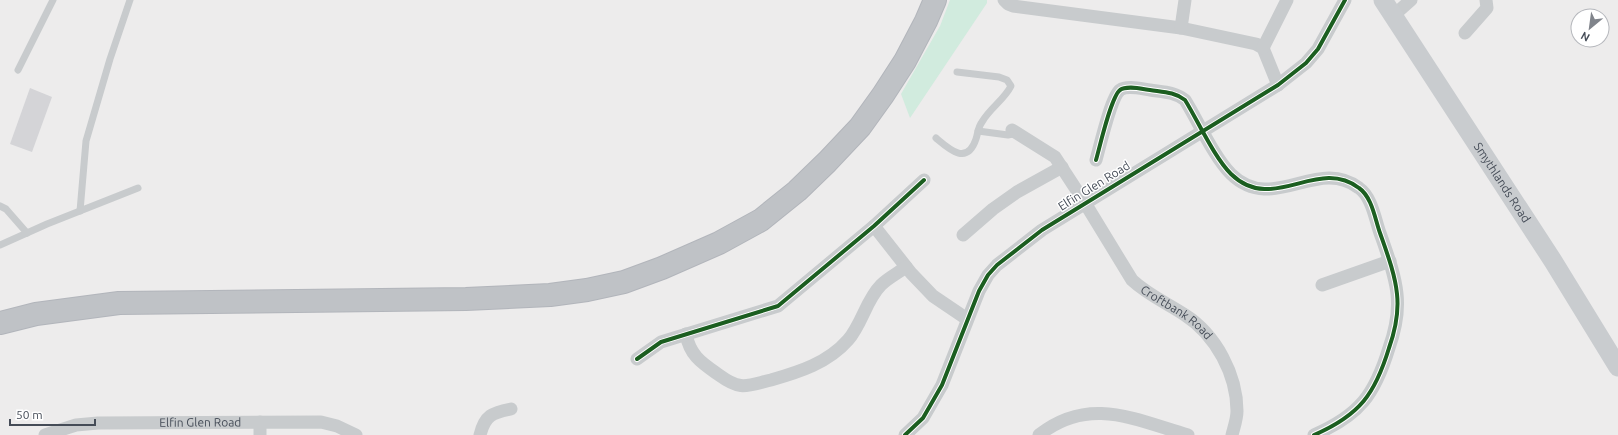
<svg xmlns="http://www.w3.org/2000/svg" width="1618" height="435" font-family="Ubuntu,sans-serif">
	<style>
		.green { fill: #d1ebde }
		.building { fill: #d4d4d7 }
		.lines { fill: none; stroke-linecap: round; stroke-linejoin: round }
		.trunk-casing { stroke: #b2b5bb; stroke-width: 24 }
		.service { stroke: #c8cbcd; stroke-width: 7 }
		.minor { stroke: #c8cbcd; stroke-width: 13 }
		.secondary { stroke: #c9cccf; stroke-width: 19 }
		.trunk { stroke: #bfc2c6; stroke-width: 22 }
		.cycleway-casing { stroke: #fff; stroke-width: 6 }
		.cycleway { stroke: #1b5e20; stroke-width: 4 }
		.labels { text-anchor: middle; stroke-width: 3; stroke-linejoin: round; paint-order: stroke }
		.street-label { font-size: 12px; fill: #454c57; stroke: #fff }
	</style>
	<rect width="100%" height="100%" fill="#edecec"/>
	<polygon class="green" points="950,0 987,0 987,3 910,118 901,94 940,26"/>
	<polygon class="building" points="30,88 52,97 32,152 10,144"/>
	<g class="lines">
		<defs>
			<polyline id="trunk" points="0,323 36,314 119,303 466,299 550,295 587,290 624,282 662,268 719,243 761,220 797,191 827,162 860,127 883,95 905,61 926,21 935,0"/>
		</defs>
		<use href="#trunk" class="trunk-casing"/>
		<g class="service">
			<polyline points="18,70 53,0"/>
			<polyline points="978,131 1008,135 1017,133"/>
			<path d="M936,138C949,149 967,166 976,139C978,133 978,127 982,122C990,108 1004,100 1011,86L1007,80L999,77L957,72"/>
			<polyline points="0,206 6,209 27,233"/>
			<polyline points="80,211 86,141 110,59 130,0"/>
			<polyline points="0,245 47,224 138,188"/>
		</g>
		<g class="minor">
			<polyline points="1004,0 1008,4 1013,6 1181,28 1256,44 1263,48 1278,85"/>
			<polyline points="1393,16 1411,0"/>
			<polyline points="1181,28 1185,0"/>
			<polyline points="1465,33 1487,8 1486,0"/>
			<polyline points="1263,48 1287,0"/>
			<path id="s1" d="M1012,130L1055,157L1085,203L1132,280C1148,295 1167,303 1185,315C1216,335 1237,375 1237,411C1237,419 1234,427 1232,435"/>
			<path d="M1096,160C1100,146 1111,97 1120,90C1127,85 1142,89 1150,90C1163,92 1175,92 1185,100C1198,121 1214,157 1231,174C1273,215 1317,156 1359,188C1372,197 1375,219 1380,233C1387,253 1395,274 1397,294C1399,312 1395,331 1389,348C1375,394 1360,415 1314,435"/>
			<polyline points="874,226 911,273 933,296 967,319"/>
			<polyline points="963,235 993,209 1017,192 1062,167"/>
			<polyline points="1322,285 1390,261"/>
			<path d="M686,334C690,356 702,363 719,375C741,391 746,386 771,380C799,372 828,363 848,340C862,324 866,300 881,285C888,278 898,273 906,267"/>
			<polyline points="637,359 661,342 778,306 874,226 924,180"/>
			<polyline points="260,422 260,435"/>
			<path id="s2" d="M45,435L76,425L98,423L321,422L337,426L356,435"/>
			<path d="M480,435C485,415 492,413 511,409"/>
			<polyline points="905,435 923,418 942,385 979,291 988,275 997,265 1042,230 1278,85 1306,63 1318,49 1345,0"/>
			<path d="M1039,435C1089,396 1133,419 1188,435"/>
		</g>
		<path class="secondary" id="s3" d="M1383,0L1553,261L1618,367"/>
		<use href="#trunk" class="trunk"/>
		<defs>
			<g id="cycleway">
				<path d="M1096,160C1100,146 1111,97 1120,90C1127,85 1142,89 1150,90C1163,92 1175,92 1185,100C1198,121 1214,157 1231,174C1273,215 1317,156 1359,188C1372,197 1375,219 1380,233C1387,253 1395,274 1397,294C1399,312 1395,331 1389,348C1375,394 1360,415 1314,435"/>
				<polyline points="637,359 661,342 778,306 874,226 924,180"/>
				<polyline points="905,435 923,418 942,385 979,291 988,275 997,265 1042,230 1278,85 1306,63 1318,49 1345,0"/>
			</g>
		</defs>
		<use href="#cycleway" class="cycleway-casing"/>
		<use href="#cycleway" class="cycleway"/>
	</g>
	<g class="labels">
		<g class="street-label">
			<text dy="4" stroke="none"><textPath href="#s3" startOffset="218">Smythlands Road</textPath></text>
			<text transform="translate(1094 186) rotate(-32)" y="4">Elfin Glen Road</text>
			<text dy="4" stroke="none"><textPath href="#s1" startOffset="251">Croftbank Road</textPath></text>
			<text dy="4" stroke="none"><textPath href="#s2" startOffset="157">Elfin Glen Road</textPath></text>
		</g>
	</g>
	<g transform="translate(1590 28) rotate(209)"><circle r="19" fill="#ffffff" stroke="#b5b7bc"/>
	<path d="M0-3L7 15L0 10L-7 15Z" fill="#80848b"/>
	<text y="-6" font-size="11" font-weight="bold" text-anchor="middle" fill="#454c57">N</text>
	</g>
	<path d="M10 419v6h85v-6" fill="none" stroke="#454c57" stroke-width="2"/>
	<text x="16" y="419" font-size="12" fill="#454c57" stroke="#ffffff" stroke-width="3" paint-order="stroke">50 m</text>
</svg>
